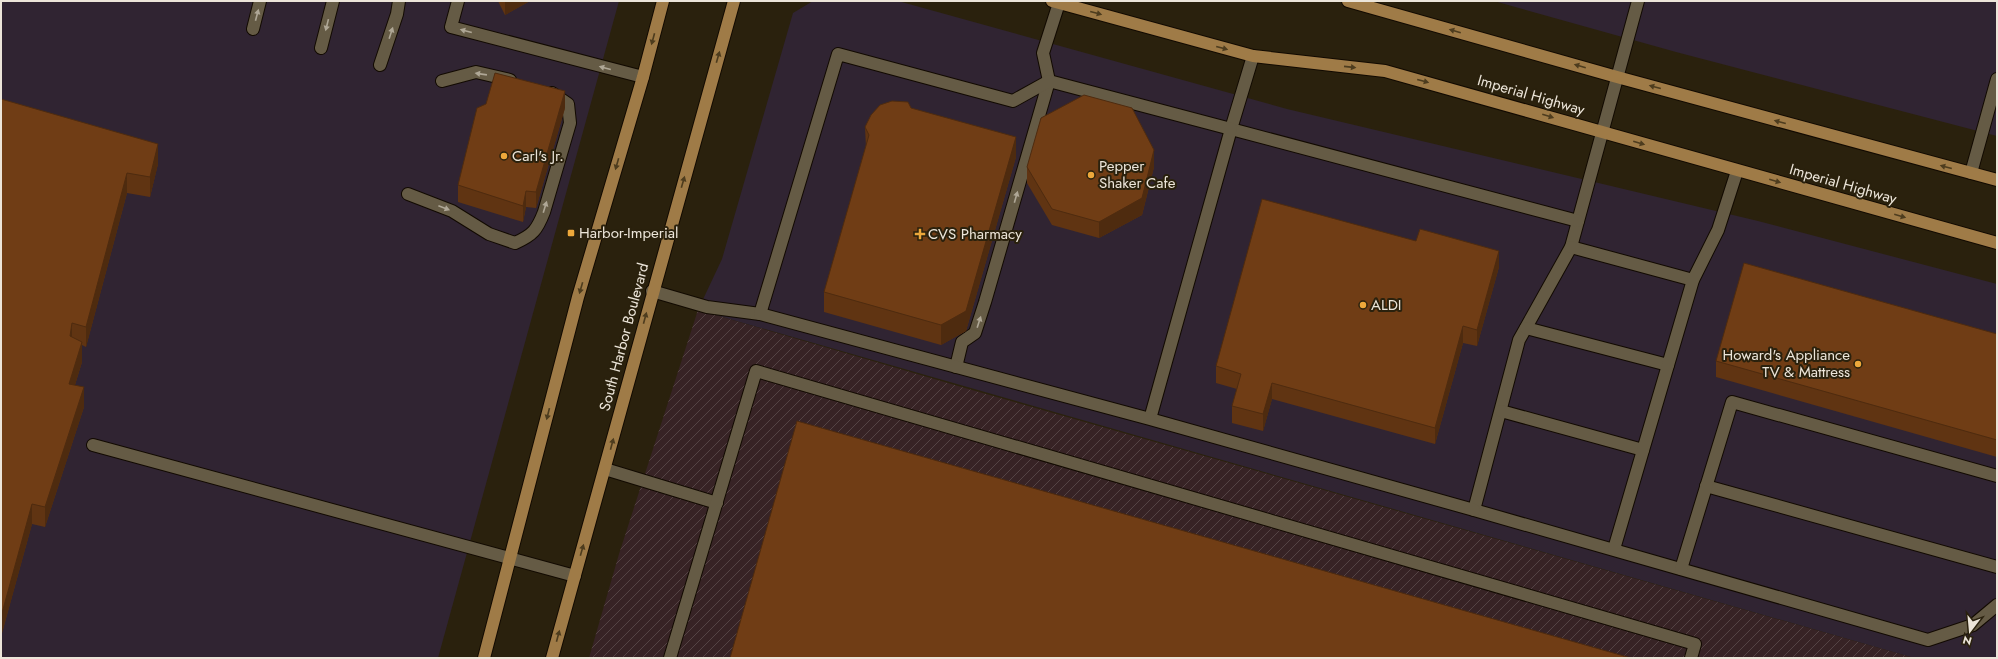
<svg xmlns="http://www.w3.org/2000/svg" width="1998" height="659" font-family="Jost,sans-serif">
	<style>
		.commercial { fill: #302432 }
		.industrial { fill: url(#industrial-furrows) }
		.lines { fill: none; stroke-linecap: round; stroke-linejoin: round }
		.minor-casing { stroke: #120a00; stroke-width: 14 }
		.major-casing { stroke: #120a00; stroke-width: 14 }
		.minor { stroke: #655b45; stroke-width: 12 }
		.major { stroke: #9f7b47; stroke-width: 12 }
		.wall { fill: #603412 }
		.shaded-wall { fill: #4e2b0f }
		.building { fill: #703d15; stroke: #4e2b0f }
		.oneway { fill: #4d3c1e }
		.oneway2 { fill: #afa796 }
		.poi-dot { fill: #eda83b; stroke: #2a210d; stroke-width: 1.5 }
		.labels { text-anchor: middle; stroke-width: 4; stroke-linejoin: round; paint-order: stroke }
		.street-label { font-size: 15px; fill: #ece5d9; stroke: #2a210d }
		.poi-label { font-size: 15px; fill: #ece5d9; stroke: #2a210d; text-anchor: start }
	</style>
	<defs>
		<pattern id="industrial-furrows" width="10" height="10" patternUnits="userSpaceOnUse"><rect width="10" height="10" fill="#372325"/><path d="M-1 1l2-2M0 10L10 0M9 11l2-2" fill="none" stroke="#544344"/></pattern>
	</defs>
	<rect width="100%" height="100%" fill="#2a210d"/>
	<g class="commercial">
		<polygon points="1,1 619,1 438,658 1,658"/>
		<polygon points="813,1 898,1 1287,109 1758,221 1997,284 1997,658 1914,658 698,310 722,259 793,13"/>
		<polygon points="1494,1 1997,1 1997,136 1676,52"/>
	</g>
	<polygon class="industrial" points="698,310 965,388 1914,658 589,658 619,554"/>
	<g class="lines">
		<defs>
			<g id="minor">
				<polyline points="458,1 451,27 643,77"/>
				<polyline points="1638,1 1571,247 1519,340 1474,510 1928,640 1973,625 1997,605"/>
				<polyline points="253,29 260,1"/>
				<polyline points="321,48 333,1"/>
				<polyline points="1253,56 1231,129 1578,221"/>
				<polyline points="380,65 397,14 399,1"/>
				<polyline points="442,81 476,72 510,80"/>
				<polyline points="1971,173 1997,79"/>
				<path d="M408,194L452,211L489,234L515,243C533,235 537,230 544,212L570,123L568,104L552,93"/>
				<polyline points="1571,247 1693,280"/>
				<polyline points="652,291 707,307 760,314"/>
				<polyline points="1526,328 1668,365"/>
				<polyline points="956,367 962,342 975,333 985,302 1049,81 1043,53 1059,3"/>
				<polyline points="1501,411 1643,450"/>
				<polyline points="1150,419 760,314 838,54 1013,101 1049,81 1231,129 1150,419 1474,510"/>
				<polyline points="93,445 575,576"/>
				<polyline points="605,469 717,503"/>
				<polyline points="1706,486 1997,567"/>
				<polyline points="1614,549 1693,280 1718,230 1737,171"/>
				<polyline points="1681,569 1732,402 1997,476"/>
				<polyline points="670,658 756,371 1695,644 1691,658"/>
			</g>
			<g id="major">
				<polyline points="1052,1 1253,56 1385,71 1997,243"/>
				<polyline points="1348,1 1617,77 1997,180"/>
				<polyline points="484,658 578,297 643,77 663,1"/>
				<polyline points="552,658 734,1"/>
			</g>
		</defs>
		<use href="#minor" class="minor-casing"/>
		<use href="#major" class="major-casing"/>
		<use href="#minor" class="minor"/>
		<use href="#major" class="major"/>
	</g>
	<g class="wall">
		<polygon points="498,1 530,1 505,15"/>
		<polygon points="1,99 158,164 150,197 127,193 86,347 82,345 82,362 75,385 84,407 45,527 32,524 2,633 1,633"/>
		<polygon points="565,108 536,208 526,207 523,222 458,202 458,185"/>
		<polygon points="911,108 1016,157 966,331 941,345 824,312 824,292 866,148 865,127"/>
		<polygon points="1027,167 1154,167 1142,215 1099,238 1052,225 1027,183"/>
		<polygon points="1416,241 1499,267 1477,346 1463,343 1435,444 1272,399 1263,431 1232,423 1232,406 1237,389 1216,383 1216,366"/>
		<polygon points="1997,334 1997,457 1716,377 1716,361"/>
	</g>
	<g class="shaded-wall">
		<polygon points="505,1 530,1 505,15"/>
		<polygon points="565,91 565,108 536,208 536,192"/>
		<polygon points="1016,137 1016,157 966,331 941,345 941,325"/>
		<polygon points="158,144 158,164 150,197 150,177"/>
		<polygon points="1154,150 1154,167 1142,215 1099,238 1099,222"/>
		<polygon points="127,173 127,193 86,347 86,327"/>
		<polygon points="526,191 526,207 523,222 523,206"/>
		<polygon points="1499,251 1499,267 1477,346 1477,330"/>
		<polygon points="72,323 72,343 70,336"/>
		<polygon points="1463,326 1463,343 1435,444 1435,428"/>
		<polygon points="82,342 82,362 69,404 69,384"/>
		<polygon points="1272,383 1272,399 1263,431 1263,414"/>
		<polygon points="84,387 84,407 45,527 45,507"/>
		<polygon points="32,504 32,524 2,633 2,613"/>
	</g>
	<g class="building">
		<polygon points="495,73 565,91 536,192 526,191 523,206 458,185 477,108 486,104"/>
		<polygon points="1084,95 1132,108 1154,150 1142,198 1099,222 1052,209 1027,167 1041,118"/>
		<polygon points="1,99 158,144 150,177 127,173 86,327 72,323 70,336 82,342 69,384 84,387 45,507 32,504 2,613 1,613"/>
		<polygon points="892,101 908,102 911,108 1016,137 966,311 941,325 824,292 869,135 865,127 871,115 880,105"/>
		<polygon points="1262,199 1416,241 1420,229 1499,251 1477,330 1463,326 1435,428 1272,383 1263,414 1232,406 1241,374 1216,366"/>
		<polygon points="1744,263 1997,334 1997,440 1716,361"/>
		<polygon points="797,421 1631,658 730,658"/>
	</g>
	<defs><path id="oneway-solid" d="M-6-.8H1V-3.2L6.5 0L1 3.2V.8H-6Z"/></defs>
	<g class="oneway">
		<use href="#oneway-solid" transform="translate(1096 13) rotate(15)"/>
		<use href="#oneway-solid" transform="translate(1455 31) rotate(-164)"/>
		<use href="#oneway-solid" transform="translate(653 39) rotate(105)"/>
		<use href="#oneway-solid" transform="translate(1222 48) rotate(15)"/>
		<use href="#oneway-solid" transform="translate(718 57) rotate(-74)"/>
		<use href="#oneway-solid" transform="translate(1580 66) rotate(-164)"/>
		<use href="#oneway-solid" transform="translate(1350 67) rotate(6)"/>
		<use href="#oneway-solid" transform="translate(1423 81) rotate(15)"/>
		<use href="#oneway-solid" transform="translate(1655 87) rotate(-165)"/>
		<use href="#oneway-solid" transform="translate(1548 116) rotate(17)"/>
		<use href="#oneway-solid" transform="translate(1780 122) rotate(-165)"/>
		<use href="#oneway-solid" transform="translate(1639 143) rotate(16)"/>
		<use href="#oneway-solid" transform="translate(617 164) rotate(106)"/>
		<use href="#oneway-solid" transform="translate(1946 167) rotate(-165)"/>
		<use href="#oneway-solid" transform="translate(1775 181) rotate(16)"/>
		<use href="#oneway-solid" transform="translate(683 182) rotate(-74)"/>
		<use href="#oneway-solid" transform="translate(1900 216) rotate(16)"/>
		<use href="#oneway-solid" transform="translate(581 288) rotate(106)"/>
		<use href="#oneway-solid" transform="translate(645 318) rotate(-75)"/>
		<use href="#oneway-solid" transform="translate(548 414) rotate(104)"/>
		<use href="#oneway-solid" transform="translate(612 444) rotate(-75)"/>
		<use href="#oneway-solid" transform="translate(582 550) rotate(-74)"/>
		<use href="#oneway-solid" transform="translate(558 636) rotate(-75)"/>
	</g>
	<g class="oneway2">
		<use href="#oneway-solid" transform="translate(257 15) rotate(-75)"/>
		<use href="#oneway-solid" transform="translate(327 25) rotate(104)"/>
		<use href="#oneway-solid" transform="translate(466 31) rotate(-165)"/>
		<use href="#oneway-solid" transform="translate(391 33) rotate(-72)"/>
		<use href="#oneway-solid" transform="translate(605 68) rotate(-165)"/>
		<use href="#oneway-solid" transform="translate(481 74) rotate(-172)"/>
		<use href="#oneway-solid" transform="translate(1016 197) rotate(-74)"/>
		<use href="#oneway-solid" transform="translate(545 207) rotate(-73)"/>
		<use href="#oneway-solid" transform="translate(444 208) rotate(21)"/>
		<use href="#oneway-solid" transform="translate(979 322) rotate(-72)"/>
	</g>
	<g class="poi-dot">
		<circle cx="504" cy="156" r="4"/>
		<circle cx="1091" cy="175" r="4"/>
		<rect x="567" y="229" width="8" height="8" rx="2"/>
		<path d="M918 228h4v4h4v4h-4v4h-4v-4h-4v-4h4z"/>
		<circle cx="1363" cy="305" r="4"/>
		<circle cx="1858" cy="364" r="4"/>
	</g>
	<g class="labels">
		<g class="street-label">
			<text transform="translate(1531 95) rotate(16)" y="5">Imperial Highway</text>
			<text transform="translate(1843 184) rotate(16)" y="5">Imperial Highway</text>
			<text transform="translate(624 337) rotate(-75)" y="5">South Harbor Boulevard</text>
		</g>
		<g class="poi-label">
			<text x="512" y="161">Carl's Jr.</text>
			<text x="1099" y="171">Pepper<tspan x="1099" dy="17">Shaker Cafe</tspan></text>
			<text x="579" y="238">Harbor-Imperial</text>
			<text x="928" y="239">CVS Pharmacy</text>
			<text x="1371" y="310">ALDI</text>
			<text x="1850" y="360" text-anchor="end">Howard's Appliance<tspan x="1850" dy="17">TV &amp; Mattress</tspan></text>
		</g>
	</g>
	<rect width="1998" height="659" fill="none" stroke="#ece5d9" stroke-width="4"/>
	<g transform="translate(1970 631) rotate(196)" stroke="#2a210d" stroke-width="3" paint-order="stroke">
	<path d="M0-3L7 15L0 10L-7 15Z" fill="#ece5d9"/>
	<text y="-6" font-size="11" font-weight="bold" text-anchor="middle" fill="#ece5d9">N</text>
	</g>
</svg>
